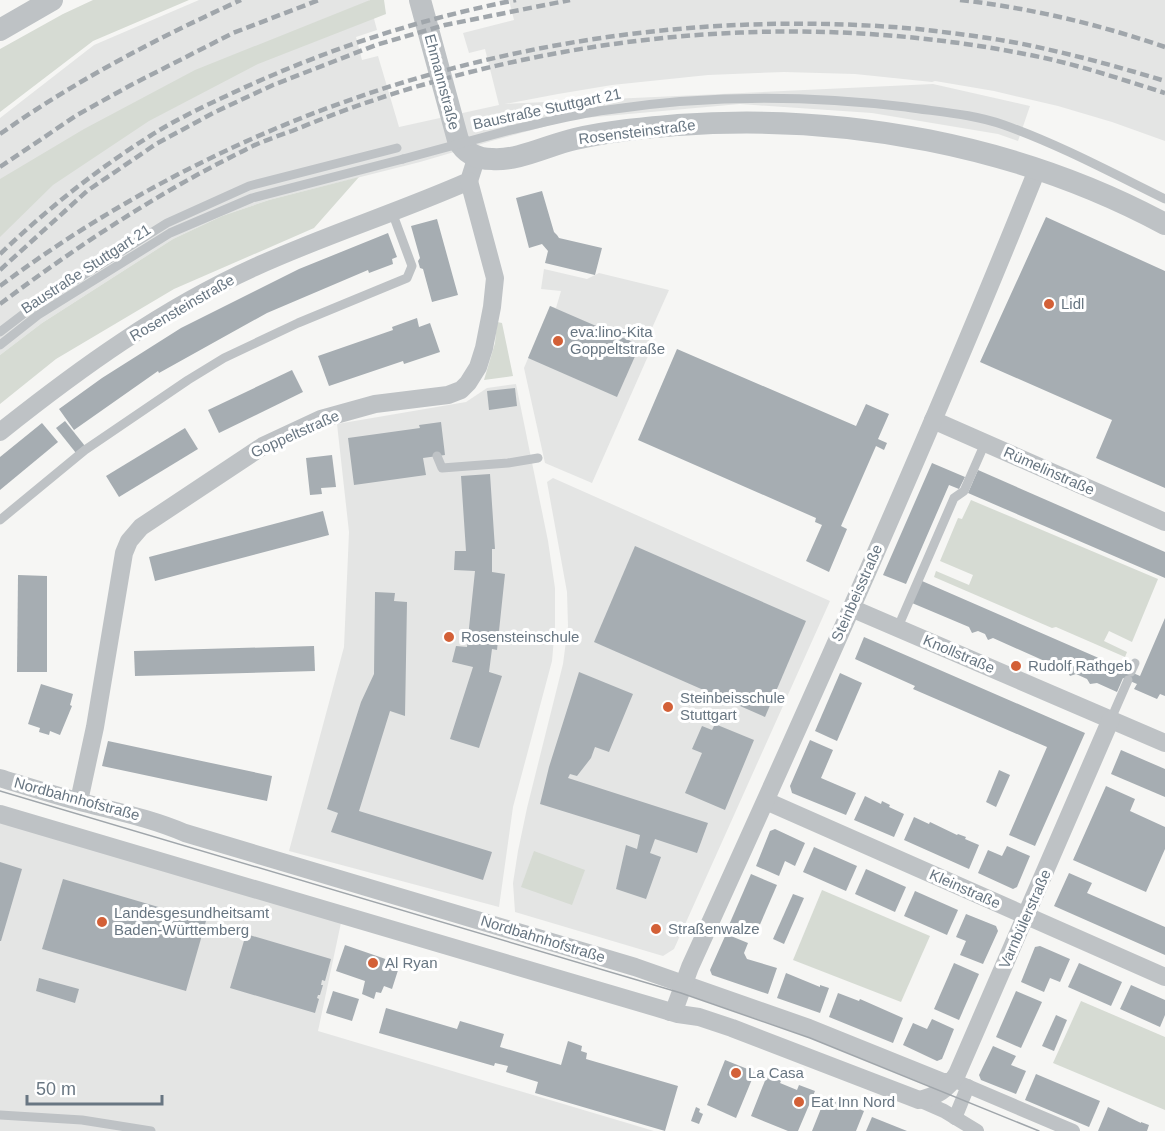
<svg xmlns="http://www.w3.org/2000/svg" width="1165" height="1131" font-family="Arial,sans-serif">
	<style>
		.built { fill: #e4e5e4 }
		.green { fill: #d6dbd3 }
		.building { fill: #a6adb2 }
		.lines { fill: none; stroke-linecap: round; stroke-linejoin: round }
		.service { stroke: #bec2c5; stroke-width: 9 }
		.pedestrian { stroke: #bec2c5; stroke-width: 14 }
		.minor { stroke: #bec2c5; stroke-width: 18 }
		.tertiary { stroke: #bec2c5; stroke-width: 22 }
		.tram { stroke: #a0a6ab; stroke-width: 1.5 }
		.rail { stroke: #a0a6ab; stroke-width: 4.5; stroke-dasharray: 9 4.5; stroke-linecap: butt }
		.service-bridge { stroke: #bec2c5; stroke-width: 9 }
		.poi-dot { fill: #d36037; stroke: #fff; stroke-width: 2 }
		.labels { text-anchor: middle; stroke-width: 6; stroke-linejoin: round; paint-order: stroke }
		.street-label { font-size: 15px; fill: #687682; stroke: #fff }
		.poi-label { font-size: 15px; fill: #687682; stroke: #fff; text-anchor: start }
	</style>
	<rect width="100%" height="100%" fill="#f6f6f4"/>
	<g class="built">
		<polygon points="199,0 369,0 377,30 356,37 362,60 378,56 399,127 499,105 485,49 469,53 463,33 514,20 509,0 1165,0 1165,141 1112,122 1058,106 994,91 935,81 932,82 855,74 784,72 708,75 612,85 558,94 505,104 933,84 1030,106 1018,141 998,134 872,113 740,104 573,119 495,140 420,162 269,200 222,216 173,239 42,323 0,355 0,118 94,45"/>
		<polygon points="544,269 587,279 599,273 669,290 648,337 652,347 592,483 545,463 524,368 550,306 556,308 561,291 541,289"/>
		<polygon points="516,384 548,541 555,588 555,627 552,661 513,807 499,907 289,851 344,647 349,532 337,424 466,402 487,388"/>
		<polygon points="553,478 830,601 674,949 663,956 515,912 513,883 518,851 527,808 563,664 568,626 567,592 547,482"/>
		<polygon points="0,818 342,918 318,1031 654,1131 0,1131"/>
	</g>
	<g class="green">
		<polygon points="93,0 189,0 93,41 0,112 0,49 63,14"/>
		<polygon points="370,0 384,0 386,14 258,64 149,121 53,185 0,237 0,179 84,129 195,70"/>
		<polygon points="359,177 314,228 174,289 56,359 0,404 0,355 42,323 173,239 222,216 269,200"/>
		<polygon points="497,322 502,323 513,376 484,380 495,343"/>
		<polygon points="971,500 1158,579 1132,642 1109,631 1104,641 1127,652 1125,657 1056,627 1052,628 934,577 936,571 969,585 973,575 940,561 958,518 962,519"/>
		<polygon points="534,851 585,870 572,905 521,887"/>
		<polygon points="822,890 930,936 901,1002 793,960"/>
		<polygon points="1081,1001 1165,1037 1165,1110 1053,1063"/>
	</g>
	<g class="building">
		<polygon points="542,191 554,232 557,235 559,238 602,248 595,275 545,263 548,251 542,244 529,248 516,198"/>
		<polygon points="1046,217 1165,271 1165,488 1096,458 1112,420 980,362"/>
		<polygon points="437,219 458,295 432,302 423,269 420,268 418,261 420,258 411,226"/>
		<polygon points="388,233 397,257 392,259 393,264 369,273 368,270 267,313 159,373 158,371 74,430 59,409 102,378 181,328 299,269"/>
		<polygon points="550,306 640,345 617,397 528,358"/>
		<polygon points="417,318 419,327 430,323 440,352 404,364 403,361 329,386 318,356 393,330 392,327"/>
		<polygon points="677,349 856,426 866,404 889,414 878,439 887,443 884,450 876,446 841,526 847,529 829,572 806,561 822,525 815,522 816,518 638,440"/>
		<polygon points="292,370 303,392 219,433 208,410"/>
		<polygon points="515,388 517,406 489,410 487,391"/>
		<polygon points="65,421 85,446 76,453 56,428"/>
		<polygon points="441,422 445,455 423,458 426,475 354,485 348,438 420,428 419,425"/>
		<polygon points="42,423 58,442 0,490 0,457"/>
		<polygon points="185,428 198,449 119,497 106,476"/>
		<polygon points="332,455 336,487 321,488 322,494 310,495 306,458"/>
		<polygon points="932,463 965,477 959,489 949,485 906,584 883,575"/>
		<polygon points="978,470 1165,552 1165,578 968,493"/>
		<polygon points="490,474 495,549 492,549 492,572 505,574 497,650 492,649 489,672 502,676 479,748 450,739 473,667 452,662 456,646 467,647 475,571 454,570 455,551 466,551 461,476"/>
		<polygon points="323,511 329,535 155,581 149,557"/>
		<polygon points="635,546 806,621 765,717 594,642"/>
		<polygon points="18,575 47,576 47,672 17,672"/>
		<polygon points="922,581 1140,676 1165,618 1165,696 1160,694 1157,699 1134,689 1137,684 1123,678 1117,692 1097,683 1090,684 1087,679 1076,674 1070,676 1067,671 993,638 988,640 985,634 978,631 972,633 969,627 912,603"/>
		<polygon points="375,592 395,593 394,601 407,602 405,716 390,711 359,811 492,852 483,880 331,832 338,813 327,809 361,702 374,674"/>
		<polygon points="864,637 1085,733 1035,846 1009,835 1047,747 913,689 915,686 855,659"/>
		<polygon points="314,646 315,671 135,676 134,651"/>
		<polygon points="579,672 633,694 609,752 595,747 591,758 577,776 570,774 568,778 708,823 697,853 655,839 650,853 661,857 646,899 616,889 626,845 637,849 640,835 540,804 549,767"/>
		<polygon points="840,673 862,683 837,741 815,731"/>
		<polygon points="41,684 73,694 70,705 72,706 60,735 50,731 49,735 39,732 40,728 28,724"/>
		<polygon points="715,724 754,740 725,810 685,793 702,753 692,749 702,726 712,730"/>
		<polygon points="810,740 833,750 821,778 856,793 846,815 792,793 790,786"/>
		<polygon points="108,741 272,776 267,801 102,766"/>
		<polygon points="1121,750 1165,769 1165,797 1111,774"/>
		<polygon points="999,770 1010,775 996,807 986,802"/>
		<polygon points="1106,786 1135,799 1130,811 1165,827 1165,849 1146,892 1073,860"/>
		<polygon points="865,796 881,804 882,801 890,805 889,807 904,814 894,837 854,820"/>
		<polygon points="914,817 929,824 930,822 957,835 958,834 966,837 965,839 979,845 969,869 904,840"/>
		<polygon points="775,829 805,843 795,866 785,861 779,876 756,866 770,831"/>
		<polygon points="1007,846 1030,856 1017,887 1013,889 978,873 988,850 1002,856"/>
		<polygon points="814,847 857,866 846,891 803,872"/>
		<polygon points="0,862 22,869 1,941 0,941"/>
		<polygon points="866,869 906,887 895,912 855,894"/>
		<polygon points="1069,873 1092,883 1087,893 1165,927 1165,955 1054,906"/>
		<polygon points="751,874 777,885 755,936 729,925"/>
		<polygon points="63,879 206,921 186,991 42,949"/>
		<polygon points="915,891 958,910 947,935 904,916"/>
		<polygon points="793,894 804,898 784,944 773,939"/>
		<polygon points="966,914 996,926 998,931 983,964 960,955 966,941 956,937"/>
		<polygon points="246,934 331,959 325,981 322,980 321,985 323,985 320,995 318,995 317,998 319,999 315,1013 230,988"/>
		<polygon points="726,934 748,943 744,953 747,959 777,968 768,994 712,975 710,970"/>
		<polygon points="345,945 400,964 392,989 384,986 381,993 376,992 374,999 362,994 365,981 336,971"/>
		<polygon points="1040,946 1070,959 1060,982 1050,978 1044,992 1021,982 1035,947"/>
		<polygon points="954,963 979,974 959,1020 934,1009"/>
		<polygon points="1079,963 1122,982 1111,1006 1068,987"/>
		<polygon points="786,973 820,987 820,985 829,988 820,1013 777,998"/>
		<polygon points="39,978 79,989 75,1003 36,991"/>
		<polygon points="1131,985 1165,1000 1165,1015 1160,1027 1120,1009"/>
		<polygon points="333,991 359,999 352,1021 326,1013"/>
		<polygon points="1016,991 1042,1002 1021,1048 996,1037"/>
		<polygon points="838,993 859,1001 860,999 903,1018 893,1043 829,1017"/>
		<polygon points="386,1008 457,1029 460,1021 504,1034 500,1047 561,1065 568,1041 582,1046 581,1051 587,1053 586,1059 678,1086 665,1131 535,1093 538,1082 506,1072 508,1066 495,1063 494,1066 379,1033"/>
		<polygon points="1056,1015 1067,1020 1054,1051 1042,1046"/>
		<polygon points="932,1019 954,1029 942,1059 937,1061 903,1045 913,1023 927,1029"/>
		<polygon points="993,1046 1016,1056 1011,1065 1026,1071 1016,1094 981,1080 979,1075"/>
		<polygon points="725,1060 755,1072 736,1118 707,1105"/>
		<polygon points="768,1073 782,1079 780,1083 797,1090 799,1085 815,1091 798,1131 788,1131 751,1116"/>
		<polygon points="1036,1074 1100,1101 1089,1127 1025,1100"/>
		<polygon points="826,1096 864,1111 856,1131 812,1131"/>
		<polygon points="696,1107 700,1109 699,1112 703,1114 699,1124 691,1121"/>
		<polygon points="1108,1107 1141,1123 1141,1122 1149,1125 1147,1131 1098,1131"/>
		<polygon points="872,1117 907,1131 866,1131"/>
	</g>
	<g class="lines">
		<g class="service">
			<path d="M510,130C542,123 575,114 607,110C705,95 808,95 906,107C939,112 973,114 1004,125C1060,145 1112,173 1165,199"/>
			<polyline points="0,332 34,306 167,223 249,186 397,148"/>
			<polyline points="0,345 38,315 170,233 252,198 403,159"/>
			<polyline points="437,456 442,468 508,463 538,458"/>
			<polyline points="0,520 85,450 188,380 224,358 298,323 407,278 412,266 392,212"/>
			<polyline points="898,627 954,498 964,491 985,443"/>
			<polyline points="1131,672 1135,663"/>
			<polyline points="1111,719 1128,680"/>
			<polyline points="0,1115 82,1120 151,1131"/>
		</g>
		<g class="pedestrian">
			<polyline points="953,1080 1073,1131"/>
			<polyline points="919,1100 944,1111 977,1131"/>
			<polyline points="955,1118 968,1086"/>
		</g>
		<g class="minor">
			<polyline points="933,420 1165,522"/>
			<path d="M0,432C79,369 162,309 255,267C325,235 399,212 469,181L477,156"/>
			<polyline points="851,608 1165,743"/>
			<path d="M0,778C26,786 51,794 77,801C114,811 150,818 185,833L635,967L809,1028L943,1082H948L953,1080"/>
			<polyline points="79,801 95,727 124,553 129,541 141,527 263,446 321,419 375,404 448,395 461,390 468,383 478,367 484,348 492,307 495,278 469,181"/>
			<polyline points="766,801 1165,977"/>
			<path d="M0,814L678,1014L699,1017L732,1028L919,1100C935,1097 948,1089 957,1074L1111,719"/>
			<path d="M670,1012L675,1008L690,967C810,703 929,439 1037,170"/>
		</g>
		<g class="tertiary">
			<path d="M420,0L458,140C465,153 477,159 492,159C519,161 548,145 575,139C609,131 644,128 678,125C844,113 1018,145 1165,224"/>
			<polyline points="0,30 52,0"/>
		</g>
		<polyline class="tram" points="0,791 681,993 810,1038 1039,1131"/>
		<g class="rail">
			<path d="M960,0C1030,8 1098,24 1165,47"/>
			<path d="M0,134C75,81 157,38 241,0"/>
			<polyline points="0,167 77,115 131,85 233,33 319,0"/>
			<path d="M0,254C46,210 96,170 150,136C178,118 209,104 239,90C328,49 419,19 516,0"/>
			<polyline points="0,270 87,191 156,144 215,112 273,85 376,45 445,25 570,0"/>
			<path d="M0,286C263,90 591,0 918,29C960,34 1004,39 1046,49C1086,58 1126,69 1165,81"/>
			<path d="M0,304C76,247 156,194 241,152C257,143 275,137 292,131C338,112 385,95 433,82C632,26 837,15 1040,57C1082,66 1124,80 1165,93"/>
		</g>
		<polyline class="service-bridge" points="403,159 510,130"/>
	</g>
	<g class="poi-dot">
		<circle cx="1049" cy="304" r="6"/>
		<circle cx="558" cy="341" r="6"/>
		<circle cx="449" cy="637" r="6"/>
		<circle cx="1016" cy="666" r="6"/>
		<circle cx="668" cy="707" r="6"/>
		<circle cx="102" cy="922" r="6"/>
		<circle cx="656" cy="929" r="6"/>
		<circle cx="373" cy="963" r="6"/>
		<circle cx="736" cy="1073" r="6"/>
		<circle cx="799" cy="1102" r="6"/>
	</g>
	<g class="labels">
		<g class="street-label">
			<text transform="translate(442 82) rotate(75)" y="5">Ehmannstraße</text>
			<text transform="translate(547 109) rotate(-12)" y="5">Baustraße Stuttgart 21</text>
			<text transform="translate(637 132) rotate(-7)" y="5">Rosensteinstraße</text>
			<text transform="translate(86 269) rotate(-33)" y="5">Baustraße Stuttgart 21</text>
			<text transform="translate(182 308) rotate(-30)" y="5">Rosensteinstraße</text>
			<text transform="translate(295 434) rotate(-24)" y="5">Goppeltstraße</text>
			<text transform="translate(1049 471) rotate(24)" y="5">Rümelinstraße</text>
			<text transform="translate(857 593) rotate(-66)" y="5">Steinbeisstraße</text>
			<text transform="translate(959 654) rotate(23)" y="5">Knollstraße</text>
			<text transform="translate(77 799) rotate(15)" y="5">Nordbahnhofstraße</text>
			<text transform="translate(965 889) rotate(24)" y="5">Kleinstraße</text>
			<text transform="translate(1025 919) rotate(-66)" y="5">Varnbülerstraße</text>
			<text transform="translate(543 939) rotate(17)" y="5">Nordbahnhofstraße</text>
		</g>
		<g class="poi-label">
			<text x="1061" y="309">Lidl</text>
			<text x="570" y="337">eva:lino-Kita<tspan x="570" dy="17">Goppeltstraße</tspan></text>
			<text x="461" y="642">Rosensteinschule</text>
			<text x="1028" y="671">Rudolf Rathgeb</text>
			<text x="680" y="703">Steinbeisschule<tspan x="680" dy="17">Stuttgart</tspan></text>
			<text x="114" y="918">Landesgesundheitsamt<tspan x="114" dy="17">Baden-Württemberg</tspan></text>
			<text x="668" y="934">Straßenwalze</text>
			<text x="385" y="968">Al Ryan</text>
			<text x="748" y="1078">La Casa</text>
			<text x="811" y="1107">Eat Inn Nord</text>
		</g>
	</g>
	<path d="M27 1095v9h135v-9" fill="none" stroke="#687682" stroke-width="3"/>
	<text x="36" y="1095" font-size="18" fill="#687682" stroke="#ffffff" stroke-width="4.5" paint-order="stroke">50 m</text>
</svg>
